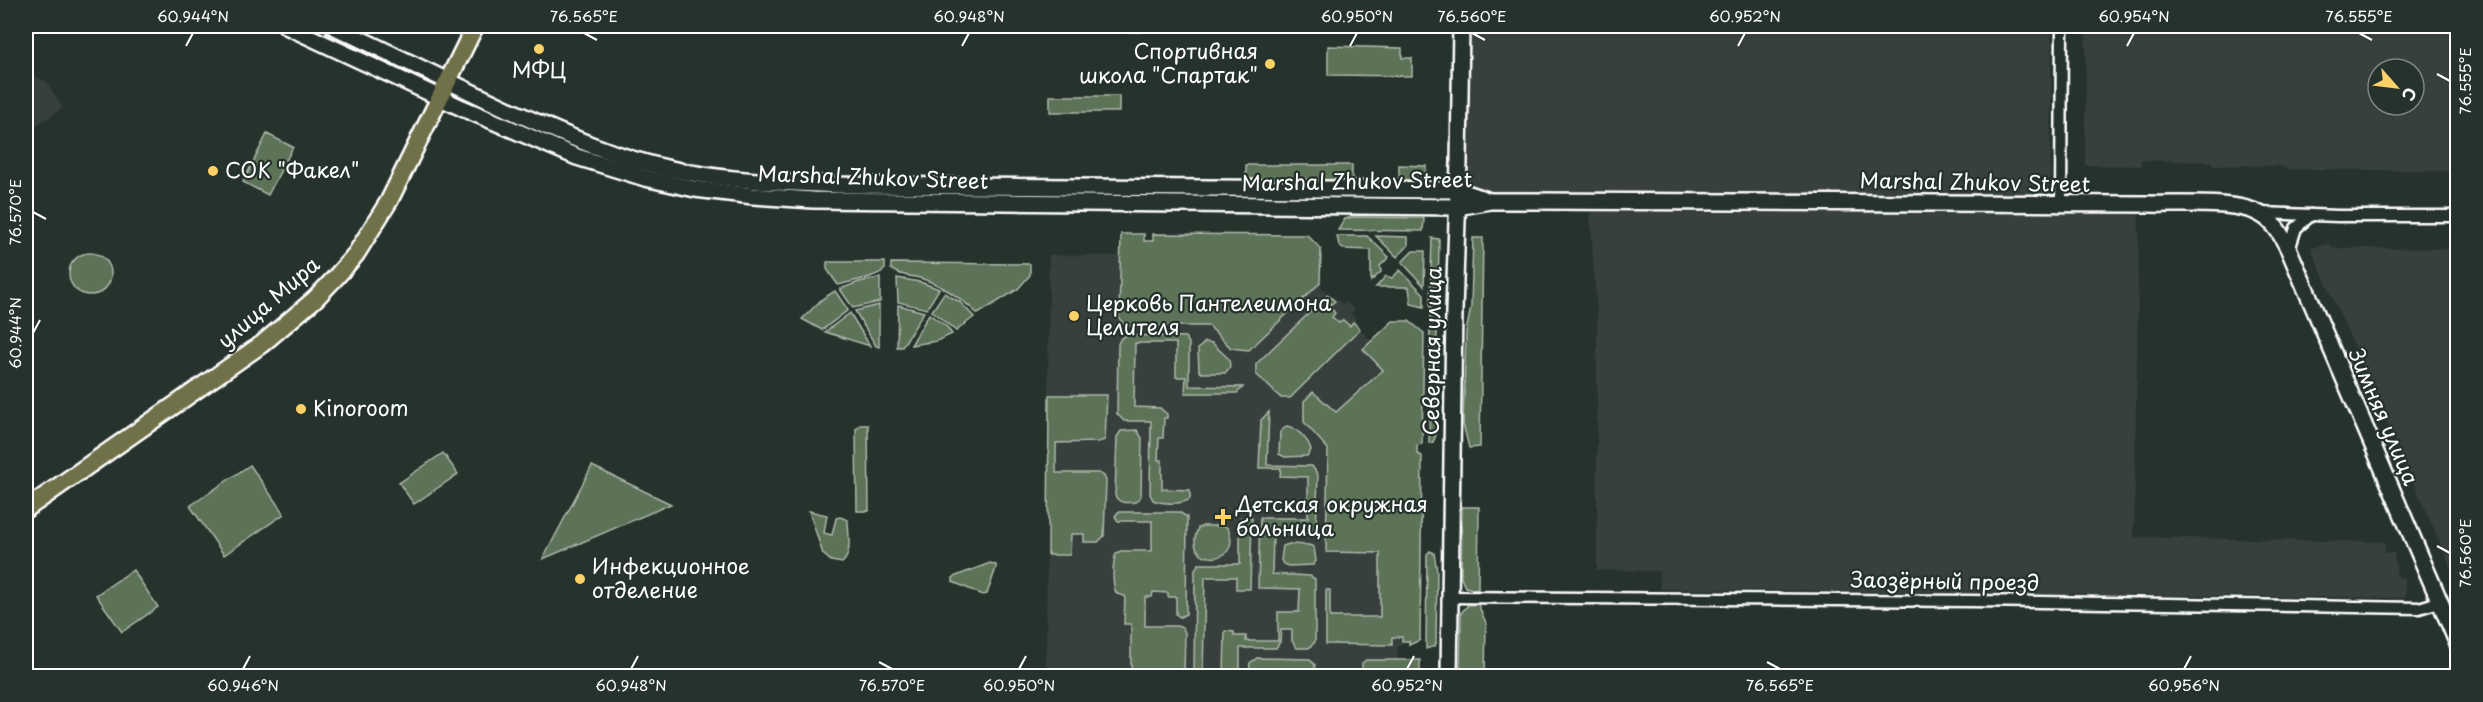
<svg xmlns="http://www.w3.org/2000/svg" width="2483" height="702" font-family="'Playpen Sans',sans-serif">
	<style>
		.built { fill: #383f3d; fill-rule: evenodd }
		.green { fill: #5c7358; stroke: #aeb9ac; stroke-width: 1.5 }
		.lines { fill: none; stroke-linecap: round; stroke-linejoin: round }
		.minor-casing { stroke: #fff; stroke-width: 15 }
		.secondary-casing { stroke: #fff; stroke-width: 20 }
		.primary-casing { stroke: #fff; stroke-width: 21 }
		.minor { stroke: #26332d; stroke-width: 10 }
		.secondary { stroke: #26332d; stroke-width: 15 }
		.primary { stroke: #70704a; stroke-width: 16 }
		.ticks { fill: none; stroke: #fff; stroke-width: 2 }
		.poi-dot { fill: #ffd166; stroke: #26332d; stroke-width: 2 }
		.labels { text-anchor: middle; stroke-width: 4.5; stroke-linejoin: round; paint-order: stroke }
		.poi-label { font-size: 21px; fill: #fff; stroke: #26332d; text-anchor: start }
		.street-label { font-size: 21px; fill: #fff; stroke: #26332d }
		.neatline { fill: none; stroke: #fff; stroke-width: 2 }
		.ticks-label { font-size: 15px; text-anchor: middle; fill: #fff }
	</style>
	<rect width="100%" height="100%" fill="#26332d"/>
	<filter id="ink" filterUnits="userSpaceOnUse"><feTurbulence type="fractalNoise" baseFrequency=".0167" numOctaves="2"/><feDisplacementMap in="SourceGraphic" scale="12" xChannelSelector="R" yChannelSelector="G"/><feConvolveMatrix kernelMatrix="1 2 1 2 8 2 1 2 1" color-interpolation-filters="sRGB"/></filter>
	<g filter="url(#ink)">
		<g class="built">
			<polygon points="1470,26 2052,26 2050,196 1533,191 1483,193 1470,187 1468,179"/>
			<path d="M2086,26H2457V171L2290,169L2283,168V166L2212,165V162L2141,160V166L2085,165ZM2378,69H2414V105H2378Z"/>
			<polygon points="26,72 47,82 62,108 26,133"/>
			<polygon points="1590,212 2139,214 2134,537 2385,542 2385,553 2394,553 2397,577 2405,578 2405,598 1660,589 1659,571 1597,570 1597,316"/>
			<polygon points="2330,244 2332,248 2457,249 2457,582 2311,248"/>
			<polygon points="1049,255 1321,258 1319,285 1334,301 1337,299 1343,305 1346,302 1354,310 1351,313 1356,319 1354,323 1378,348 1401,349 1398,637 1402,638 1402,645 1398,646 1397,676 1046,676"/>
		</g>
		<g class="green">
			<polygon points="1076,26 1143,26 1140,32 1074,30"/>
			<polygon points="1328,46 1402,48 1402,58 1412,58 1412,76 1328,75"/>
			<rect x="1050" y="96" width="69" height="16"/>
			<polygon points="267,134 293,147 268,195 243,182"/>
			<polygon points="1246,165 1352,165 1352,179 1330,184 1252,182 1246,177"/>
			<polygon points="1399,165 1426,166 1425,180 1399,180"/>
			<polygon points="993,192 1350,196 1350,199 993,196"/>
			<polygon points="1352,217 1424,218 1423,231 1338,230 1345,219"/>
			<polygon points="1121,234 1144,234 1144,241 1153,241 1153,234 1307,235 1321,249 1320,283 1249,350 1231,348 1209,326 1125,326 1119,318"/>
			<polygon points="1337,236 1367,236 1389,257 1380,266 1381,272 1371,281 1371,250 1343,249 1339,245"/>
			<polygon points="1376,236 1408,237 1408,246 1397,257"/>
			<polygon points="1432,238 1439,239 1438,304 1436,307 1430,307"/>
			<polygon points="1473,238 1483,238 1480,447 1469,448 1463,424 1466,332 1471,307"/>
			<polygon points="1413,251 1425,251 1424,286 1402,262"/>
			<circle cx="90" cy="274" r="21"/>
			<path d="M827,262H885V269C876,278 851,281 838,285L827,269Z"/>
			<path d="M891,263L1030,264V275L1018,289L978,314C962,299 944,286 923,279C911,275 901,277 891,269Z"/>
			<polygon points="1400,270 1424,294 1424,307 1411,304 1409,287 1376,287 1386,276 1392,278"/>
			<polygon points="880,278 880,302 853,308 840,289 859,282"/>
			<polygon points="897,278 920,282 939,289 927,309 898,302"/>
			<polygon points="835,291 848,310 822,330 802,319 822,299"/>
			<polygon points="944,293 960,302 974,317 956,331 932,311"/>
			<polygon points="1328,295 1335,301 1329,306 1335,313 1332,317 1339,323 1343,320 1350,326 1353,322 1360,329 1290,398 1281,398 1256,374 1256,364"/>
			<polygon points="879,305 879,347 876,346 855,311"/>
			<polygon points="898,305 924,312 902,347 897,347"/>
			<polygon points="850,313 870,346 825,332"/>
			<polygon points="929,314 946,326 952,334 937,341 911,345"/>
			<polygon points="1430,316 1434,316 1437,321 1436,435 1433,442 1429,443"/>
			<polygon points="1393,321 1409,321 1424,333 1422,444 1417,445 1417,454 1422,456 1420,640 1409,645 1409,641 1402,641 1402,637 1392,637 1392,645 1326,644 1326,590 1330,590 1330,617 1380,617 1380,553 1326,552 1328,449 1304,422 1304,401 1313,392 1336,412 1383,370 1363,349"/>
			<path d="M1127,335L1185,337L1189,343V386L1243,387L1237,393H1185L1186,377H1176V343H1135L1134,407L1160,408L1167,414V418H1164L1163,438H1159L1158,460H1162V489L1190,490V499C1182,505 1163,504 1153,500L1150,494L1151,421H1124L1117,414L1118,344L1121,338Z"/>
			<polygon points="1205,342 1212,343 1229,359 1230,367 1225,373 1202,373 1199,371 1198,349"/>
			<polygon points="1049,395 1107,395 1105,440 1098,442 1056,443 1056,473 1099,473 1104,476 1106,481 1104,536 1098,542 1084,542 1084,534 1071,534 1070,555 1048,555"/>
			<polygon points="1269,412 1267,465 1312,466 1318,475 1316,530 1309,534 1273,534 1272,574 1310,576 1315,579 1315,642 1309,648 1297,648 1292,641 1292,630 1281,630 1280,642 1276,648 1240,648 1240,676 1224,676 1225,631 1234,632 1234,636 1246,636 1246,641 1278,641 1278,612 1299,612 1300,589 1258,588 1260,518 1308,518 1308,477 1280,476 1281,468 1259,468 1261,420"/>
			<polygon points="860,425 868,425 869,511 857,511 856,429"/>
			<path d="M1287,426C1297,428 1309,440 1311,450L1307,456L1285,457L1279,454L1280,432Z"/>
			<path d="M1137,430L1142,438L1141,496L1136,502C1127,503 1118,504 1115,495L1117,437L1121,431Z"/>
			<polygon points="443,453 458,474 414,504 399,483"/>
			<polygon points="250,465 284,514 224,555 190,506"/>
			<polygon points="592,466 671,504 543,559"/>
			<polygon points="1462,507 1479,507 1478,590 1465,587 1461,578"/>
			<path d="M809,511L827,515L824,533L832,535L836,518L840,517L848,520C848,533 853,554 842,563L831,561L823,554Z"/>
			<path d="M1118,512H1179L1187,517L1186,614L1180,617L1176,614V597H1168V593L1153,592L1152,597H1145V626H1177L1183,628L1185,633L1184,674H1125V671H1131V624H1124L1125,596L1117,594C1111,585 1113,563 1116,553L1121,551H1152V521H1118L1115,516Z"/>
			<polygon points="1240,518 1252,518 1250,589 1236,589 1236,577 1205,577 1203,676 1194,676 1195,569 1199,564 1240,564"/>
			<path d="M1203,526H1225L1228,529C1245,567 1180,567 1198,528Z"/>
			<polygon points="1289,544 1309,545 1314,547 1316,561 1313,565 1288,566 1283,564 1281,560 1283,546"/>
			<polygon points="1430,551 1434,553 1437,571 1436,643 1435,646 1426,649 1427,554"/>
			<polygon points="990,563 996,565 996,568 987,594 983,595 953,582 953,578 956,576"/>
			<polygon points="133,570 158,607 122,632 96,595"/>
			<polygon points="1478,604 1486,623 1485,676 1460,676 1461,613 1468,605"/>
			<polygon points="1257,658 1310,659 1315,665 1314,676 1249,676 1250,663"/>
			<polygon points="1366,660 1420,660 1420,676 1362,676 1362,663"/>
		</g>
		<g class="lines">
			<defs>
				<g id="minor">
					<polyline points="2061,205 2062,26"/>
					<polyline points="2260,213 2338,216 2458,216"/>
					<polyline points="2289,250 2296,228 2311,215"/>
					<polyline points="1450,597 1972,601 2419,608 2439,602"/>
				</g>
				<g id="secondary">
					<path d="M286,26L462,108L577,157L645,178L695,189L753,196L813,200L1457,207L1490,201H1532L2149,204C2178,205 2236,200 2260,214C2275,222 2282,236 2289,250L2458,644"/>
					<path d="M333,26C390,53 447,81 505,108C559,132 613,157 671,169C725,181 782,183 838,185L1458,190L1487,200"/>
					<polyline points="1449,676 1454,311 1459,162 1461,26"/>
				</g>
				<polyline id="primary" points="26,509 262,344 315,299 336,277 356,254 389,201 475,26"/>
			</defs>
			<use href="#minor" class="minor-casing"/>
			<use href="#secondary" class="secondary-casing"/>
			<use href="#primary" class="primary-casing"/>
			<use href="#minor" class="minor"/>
			<use href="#secondary" class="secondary"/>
			<use href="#primary" class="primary"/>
		</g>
	</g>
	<path class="ticks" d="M584,33L597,40M1472,33L1485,40M2359,33L2372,40M186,46L193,33M962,46L969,33M1350,46L1357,33M1738,46L1745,33M2127,46L2134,33M2437,74L2450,81M33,212L46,219M33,333L40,320M2437,546L2450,553M879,662L892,669M1767,662L1780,669M243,669L250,656M631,669L638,656M1019,669L1026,656M1407,669L1414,656M2184,669L2191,656"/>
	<g class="poi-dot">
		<circle cx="539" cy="49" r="6"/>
		<circle cx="1270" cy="64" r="6"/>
		<circle cx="213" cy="171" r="6"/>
		<circle cx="1074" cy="316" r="6"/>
		<circle cx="301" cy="409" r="6"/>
		<path d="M1220 508h6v6h6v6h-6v6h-6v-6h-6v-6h6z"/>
		<circle cx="580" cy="579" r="6"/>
	</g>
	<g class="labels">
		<g class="poi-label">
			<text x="1258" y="59" text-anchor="end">Спортивная<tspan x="1258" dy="24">школа "Спартак"</tspan></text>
			<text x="539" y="78" text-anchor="middle">МФЦ</text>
			<text x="225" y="178">СОК "Факел"</text>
			<text x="1086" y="311">Церковь Пантелеимона<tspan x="1086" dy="24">Целителя</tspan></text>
			<text x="313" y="416">Kinoroom</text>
			<text x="1236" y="512">Детская окружная<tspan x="1236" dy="24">больница</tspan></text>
			<text x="592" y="574">Инфекционное<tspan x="592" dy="24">отделение</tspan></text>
		</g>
		<g class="street-label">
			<text transform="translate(873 178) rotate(2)" y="7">Marshal Zhukov Street</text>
			<text transform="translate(1357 182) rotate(-1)" y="7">Marshal Zhukov Street</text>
			<text transform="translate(1975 183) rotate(1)" y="7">Marshal Zhukov Street</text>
			<text transform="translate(269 303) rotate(-41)" y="7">улица Мира</text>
			<text transform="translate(1433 351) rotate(-89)" y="7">Северная улица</text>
			<text transform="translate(2383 417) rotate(67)" y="7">Зимняя улица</text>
			<text transform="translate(1945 582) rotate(1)" y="7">Заозёрный проезд</text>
		</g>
	</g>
	<rect width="2483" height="702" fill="none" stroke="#26332d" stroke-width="66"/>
	<g transform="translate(2396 87) rotate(118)"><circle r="28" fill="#26332d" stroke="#7d8581" stroke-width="1.5"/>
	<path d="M0-4.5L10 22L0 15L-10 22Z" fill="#ffd166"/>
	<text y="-9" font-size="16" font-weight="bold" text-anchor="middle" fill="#ffffff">С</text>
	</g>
	<rect x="33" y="33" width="2417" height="636" class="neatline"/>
	<g class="ticks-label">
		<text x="193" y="22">60.944°N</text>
		<text x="584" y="22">76.565°E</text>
		<text x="969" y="22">60.948°N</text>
		<text x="1357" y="22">60.950°N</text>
		<text x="1472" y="22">76.560°E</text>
		<text x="1745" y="22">60.952°N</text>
		<text x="2134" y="22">60.954°N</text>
		<text x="2359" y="22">76.555°E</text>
		<text transform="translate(2466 81) rotate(-90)" y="5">76.555°E</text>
		<text transform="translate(16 212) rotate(-90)" y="5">76.570°E</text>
		<text transform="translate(16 333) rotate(-90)" y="5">60.944°N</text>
		<text transform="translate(2466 553) rotate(-90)" y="5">76.560°E</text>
		<text x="243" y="691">60.946°N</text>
		<text x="631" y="691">60.948°N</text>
		<text x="892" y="691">76.570°E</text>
		<text x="1019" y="691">60.950°N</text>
		<text x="1407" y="691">60.952°N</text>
		<text x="1780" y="691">76.565°E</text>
		<text x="2184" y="691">60.956°N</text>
	</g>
</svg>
